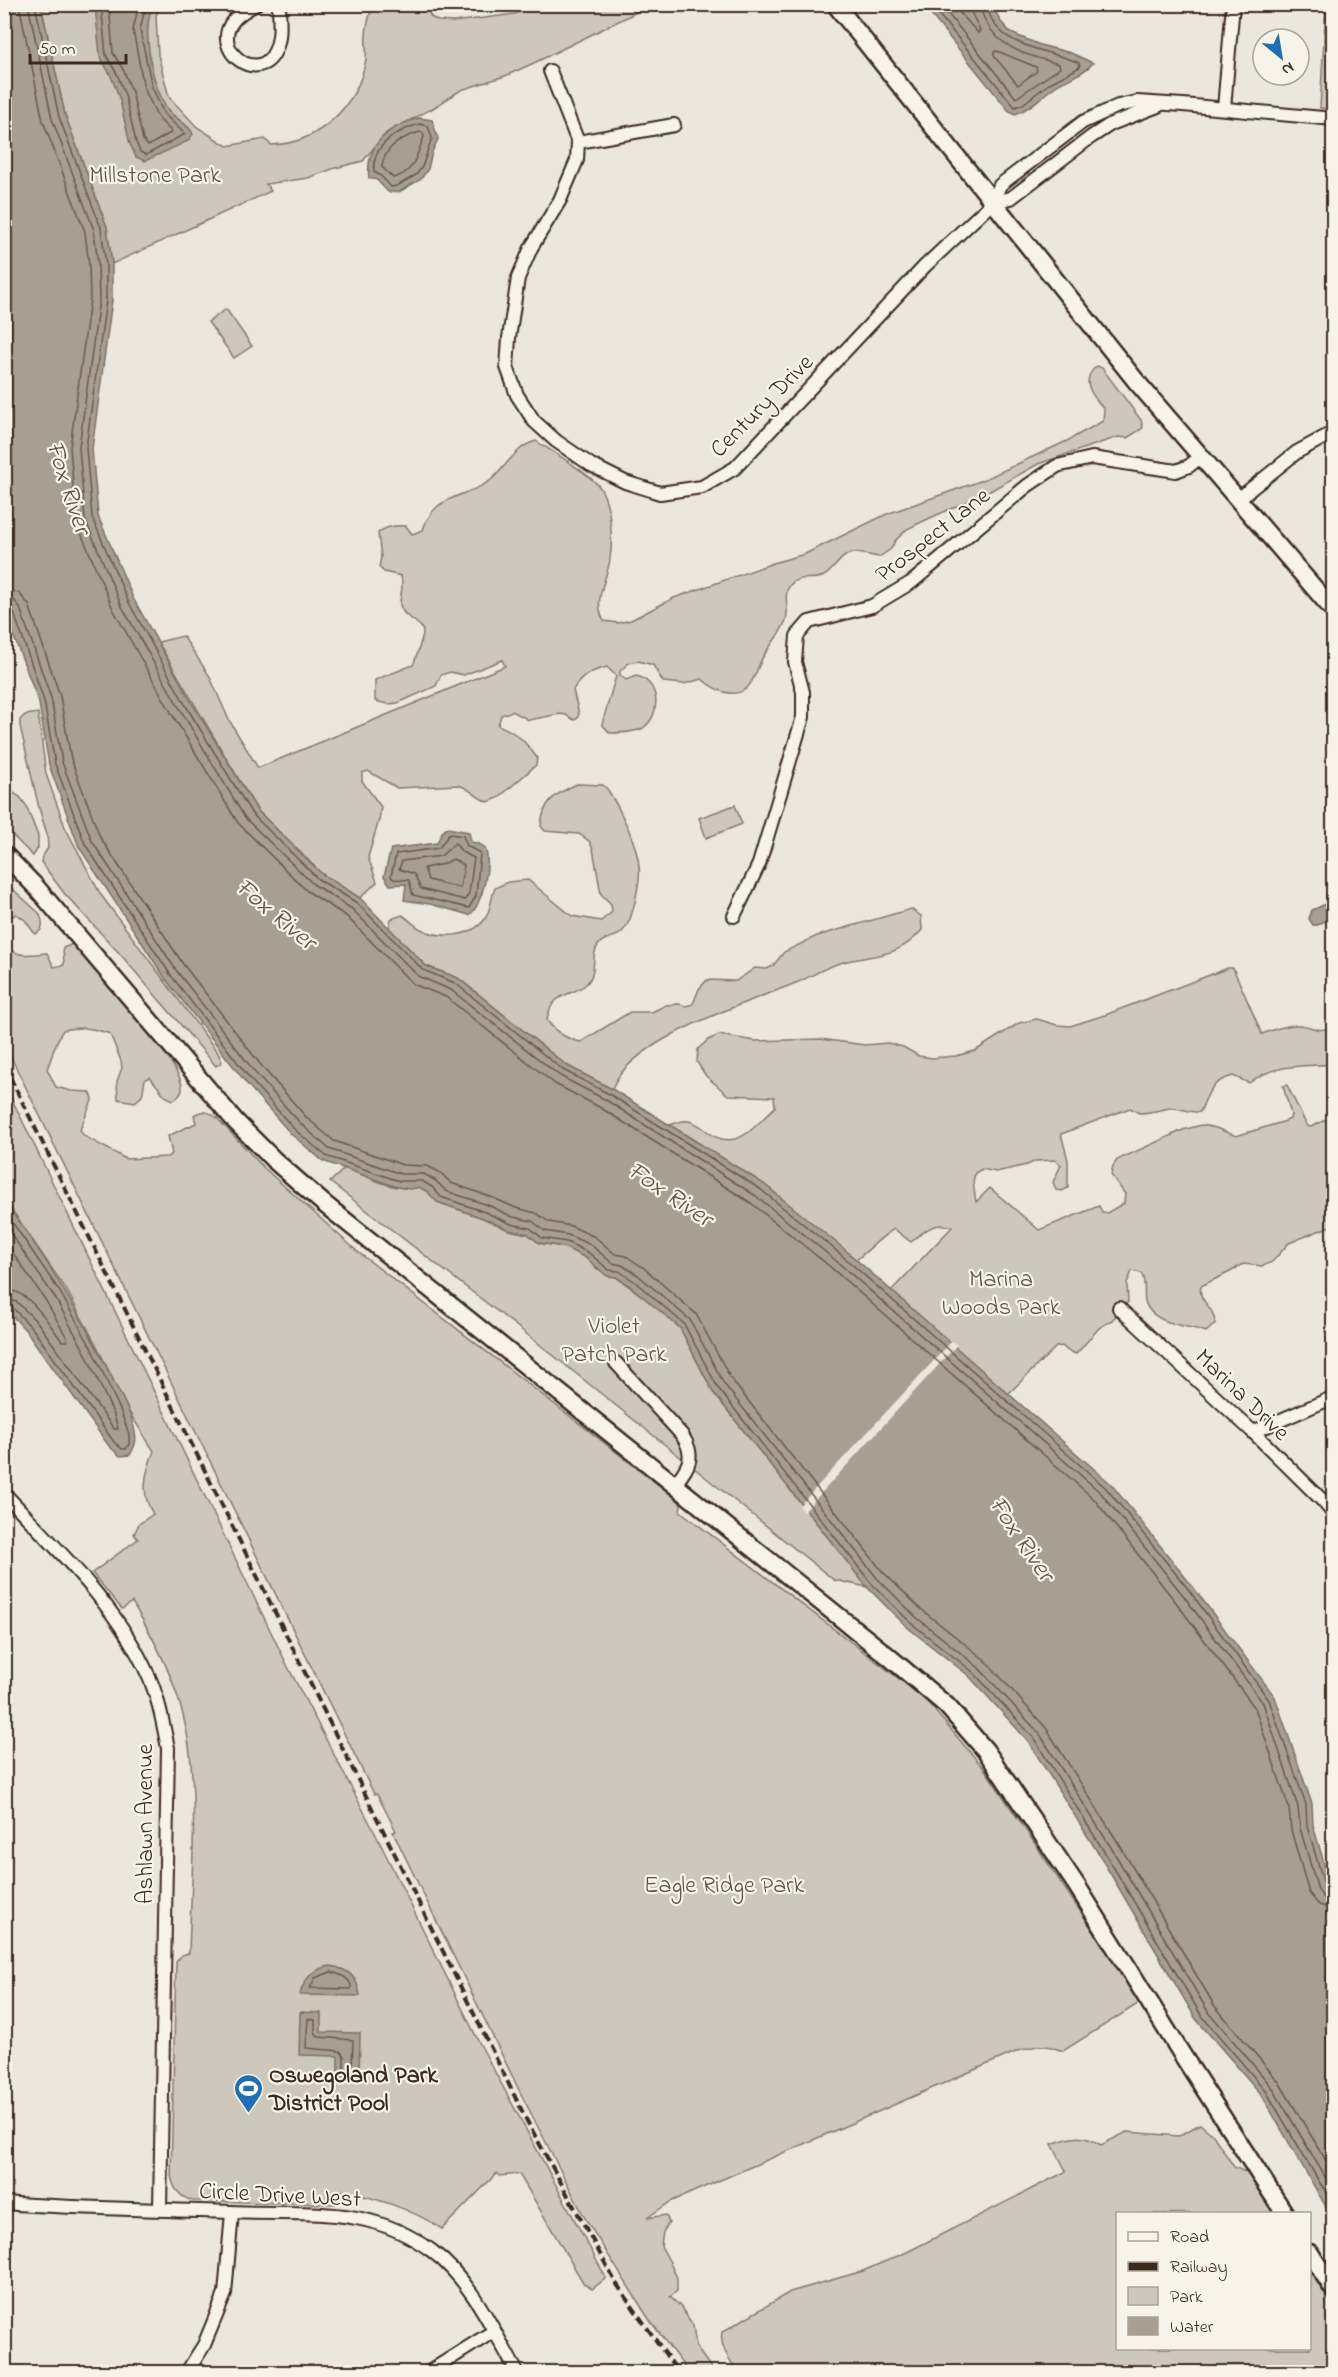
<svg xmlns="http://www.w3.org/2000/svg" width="1338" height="2377" font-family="'Indie Flower',sans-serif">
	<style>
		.green { fill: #cec8bc; stroke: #84796d; stroke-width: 1.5 }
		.water { fill: #a89f93; stroke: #7c7064; stroke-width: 1.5 }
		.pier { fill: #ece7dc }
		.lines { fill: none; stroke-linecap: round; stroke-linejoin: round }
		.shore { stroke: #67594d; stroke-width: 1.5 }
		.street-casing { stroke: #3b2a1e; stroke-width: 16 }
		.secondary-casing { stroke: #3b2a1e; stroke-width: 21 }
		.street { stroke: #f7f3e8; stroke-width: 12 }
		.secondary { stroke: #f7f3e8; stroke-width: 16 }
		.rail { stroke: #3b2a1e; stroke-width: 4; stroke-dasharray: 9 4.5; stroke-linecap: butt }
		.labels { text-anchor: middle; stroke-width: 4.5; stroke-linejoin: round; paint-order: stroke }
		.park-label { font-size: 24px; fill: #605246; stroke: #f7f3e8 }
		.street-label { font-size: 24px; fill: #3b2a1e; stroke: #f7f3e8 }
		.poi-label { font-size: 24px; font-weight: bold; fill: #3b2a1e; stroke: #f7f3e8; text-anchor: start }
		.water-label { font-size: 26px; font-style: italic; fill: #615347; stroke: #f7f3e8 }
	</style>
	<rect width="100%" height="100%" fill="#ece7dc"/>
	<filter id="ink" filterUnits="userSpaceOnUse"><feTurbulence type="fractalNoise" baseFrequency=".0167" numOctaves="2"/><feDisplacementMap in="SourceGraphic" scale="12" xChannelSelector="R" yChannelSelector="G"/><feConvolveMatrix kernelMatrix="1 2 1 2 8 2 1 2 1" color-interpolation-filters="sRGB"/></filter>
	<g filter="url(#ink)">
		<g class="green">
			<path d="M41,5H162L156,15L158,55L169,97L197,127L227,146L265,139L271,145C319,144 358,105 366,59C367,51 365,43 366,36C366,25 370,14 373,5H425L431,17L438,21L453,22L515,14L533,5H651L536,62L505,76L461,90L433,108L386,133L363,161L335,168L308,178L266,184L271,191L112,264L107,227L65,115Z"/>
			<polygon points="1326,5 1333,5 1333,110 1320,108"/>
			<polygon points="226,309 252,346 234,358 208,322"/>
			<path d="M1097,366L1102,368L1141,420L1143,428L1127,438L1118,437L1038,464L990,491L928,519L907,529L895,541L891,549L879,557C870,556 861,552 852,553C839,556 835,570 824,576C812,582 799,574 790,585C782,595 790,608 786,620C782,632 771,644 764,655C758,665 755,680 747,688C733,700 713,689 702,679L684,684L663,682L653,665L638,661L629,663L620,671V675L626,680L636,676C660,681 662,715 643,728C634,733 620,733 610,733L602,724L616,676L607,667C591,671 581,676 573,690L579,714L577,719L574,720L566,715L560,714L529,720L512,711L501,715L498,725C516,732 526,742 537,758L536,765L498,798L488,802C476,798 471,788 458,785L397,788L368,771L362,773V781L381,807L379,820L368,857L377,882L360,898L322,874L257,810L158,642L183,636L209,675L229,720L258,768L505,666L502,660L464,675L450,672L441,675L436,686L398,703L388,704L375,701V680L413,665C415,661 423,636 423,633C424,622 401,618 400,604C400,595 404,586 401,576L384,572L379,567L381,557L378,533C386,526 395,525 406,526L412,534L423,530C425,522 431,512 437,507C452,494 476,492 491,480C506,467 516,446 536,441C551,451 596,477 602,491C611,508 613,541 610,559C607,581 592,600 604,621L618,623L631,620L674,598L773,563L805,554L887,514L983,480L1067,441L1103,421L1104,409C1092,396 1079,380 1097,366Z"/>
			<polygon points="38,713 46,774 65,827 101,895 218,1053 222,1062 216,1066 120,954 64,893 41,862 42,857 48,848 47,834 39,808 20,726 20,720 25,715"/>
			<path d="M577,784L603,785L608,790C620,809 637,843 639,866C641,878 637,890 635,902C632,913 630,923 623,931C617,939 605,936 599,944C589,956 599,973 585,985C570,997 551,992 547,1020C555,1032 566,1039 581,1042L630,1012H652L666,1005L679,1004L686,1006L693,1004L699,989L707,980L736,981L755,968L767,969L773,966L784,952L817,936L911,909L921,916L922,930C896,960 874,953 840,963C825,967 812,976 798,982C751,1002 630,1038 612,1089L566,1065L458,978L426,966L389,928L391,919L402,915C409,919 414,926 421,929C440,939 471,938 485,919C491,910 491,898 495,888L508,882L528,880L572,916L601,921L612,912L611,904L601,894L593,849L589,841L579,834L545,831L541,826C543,801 555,794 577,784Z"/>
			<polygon points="4,787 20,797 26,805 38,836 38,848 33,856 5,828"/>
			<polygon points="735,805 742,824 706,838 699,818"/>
			<path d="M5,882L39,913C43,921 45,930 35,934L25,920L16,914L5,921Z"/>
			<path d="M4,943C14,959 32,954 47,953L54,967L64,965L63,948L73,944C94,969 179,1059 182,1086C183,1093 179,1097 173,1100L165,1096L150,1077L145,1079L142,1096L135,1102L118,1099L117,1081L122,1068L121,1061L110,1034C93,1028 81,1026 63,1030C55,1042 52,1057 47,1069L56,1087L71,1091L90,1092L93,1098L80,1130L84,1136L126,1159L167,1157L172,1154L168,1136L196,1123L194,1115C203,1110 208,1111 216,1117L264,1168L358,1252L678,1500L681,1505L680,1511L924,1698L986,1771L1141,2002L1063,2051C1043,2043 1038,2045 1018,2051L670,2202L647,2218L666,2215L669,2223L663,2232L661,2246L672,2266L677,2278V2291L670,2297L680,2306L693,2325L696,2347L714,2372H688L649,2319L586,2220L521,2094L393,1832L396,1831L377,1794H374L5,1045Z"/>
			<path d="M1228,968H1233L1262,1034C1274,1029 1287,1024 1300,1025C1318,1027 1313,1033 1333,1027V1064C1303,1067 1275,1063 1249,1083L1233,1076C1210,1082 1209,1092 1200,1112C1189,1113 1181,1107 1170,1108C1159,1110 1150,1113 1139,1113L1130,1108L1061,1134L1068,1160V1188L1062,1191L1056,1190L1053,1182L1061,1165L1055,1160L1036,1161L1027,1165L996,1172L982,1169L975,1173L973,1182L976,1202L990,1188L1039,1230L1099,1206L1102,1212L1107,1213L1124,1203L1125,1194L1111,1175L1113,1166L1117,1160L1183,1130L1201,1125L1216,1128L1236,1136L1286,1121L1290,1119L1291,1114L1283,1086L1287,1085L1307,1126L1311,1127L1333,1116V1225L1289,1243L1272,1262L1263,1266L1243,1264L1230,1272L1201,1286C1197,1302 1215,1306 1215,1324L1206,1332C1188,1325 1151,1325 1145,1301C1143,1291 1147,1283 1141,1273L1132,1271L1127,1283L1128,1302L1112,1320L1099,1328L1076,1354L1068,1351L1062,1346L1056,1347L1008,1394L891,1291L952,1227C935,1220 923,1232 911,1242L894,1229C879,1238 869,1250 856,1260L764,1184L670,1125C676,1123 682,1120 688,1121C704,1122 711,1144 735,1139C750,1135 764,1117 775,1107L774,1097L728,1095L706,1076L697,1062L698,1049L708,1040L719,1035L755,1041L820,1039L865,1045L888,1043L903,1047L919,1056L932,1058L956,1056L975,1051L1019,1023L1037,1019L1057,1025L1070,1026L1105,1015Z"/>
			<path d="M4,1083L288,1667L373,1829L481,2046L606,2278L592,2289L584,2284L519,2174L499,2176L497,2173L442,2229C410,2208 376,2198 338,2190L336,2204L193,2201C180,2197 174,2190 171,2176L176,1962L182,1955L189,1953C191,1884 199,1800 187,1733C178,1685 157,1643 132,1602L122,1609L92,1573L138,1539L134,1534L139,1524L153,1514C140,1493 145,1473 154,1451L127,1409L97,1346L66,1289L5,1200Z"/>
			<path d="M345,1168C367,1176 395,1193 419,1187L428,1192L438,1202L483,1218L509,1230L528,1234L539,1243L564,1247L586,1258L596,1268L616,1277L653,1304L680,1328L713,1392L867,1587L834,1580L524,1332L330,1182Z"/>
			<path d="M1200,2124L1213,2135L1234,2167L1250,2174L1274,2213L1118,2214V2348H1310V2271L1333,2308V2372H738C730,2360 719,2347 722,2332L790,2292L863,2271L907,2252L1063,2173L1066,2171L1052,2144C1071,2136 1083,2134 1101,2145L1127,2132L1179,2136Z"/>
		</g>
		<g class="water">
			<polygon points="5,5 41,5 65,115 107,227 112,264 112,300 92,449 98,516 133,598 192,703 257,810 322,874 360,898 426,966 458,978 566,1065 612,1089 764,1184 843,1248 1111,1484 1193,1587 1275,1697 1312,1804 1313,1825 1333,1895 1333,2219 1261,2094 1196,2019 1100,1856 1028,1741 969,1676 907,1627 867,1587 713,1392 680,1328 630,1286 616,1277 607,1276 586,1258 564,1247 539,1243 528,1234 509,1230 483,1218 437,1202 428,1192 419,1187 411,1189 397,1187 323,1161 291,1134 247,1084 165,978 79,847 49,765 39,703 14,637 5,602"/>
			<path d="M95,5H153C141,31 152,89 170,112C177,120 189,124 193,134L188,141L145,161L136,157L130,144L119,97L111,76L100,56Z"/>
			<path d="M923,5H992L1001,22L1011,33L1040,45L1071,53L1093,63C1083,75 1068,78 1056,86C1042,95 1031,109 1015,114L1009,111Z"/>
			<path d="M419,118L432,120L438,139L432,152L428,169L421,179L399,192H388L377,180L369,178C365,144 389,126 419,118Z"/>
			<path d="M447,828L469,832L471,842C476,843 481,844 484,847C493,858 482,908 469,915L430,904L404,900L406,884L390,885L384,876L391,849L437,843L442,832Z"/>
			<polygon points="1333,901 1333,916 1318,925 1313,925 1309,919 1312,910"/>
			<path d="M4,1200C46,1258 83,1317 114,1382C122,1398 133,1416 135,1433C137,1442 134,1448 130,1455L120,1456L109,1446L27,1332L9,1312L5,1310Z"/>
			<path d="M331,1966C349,1969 358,1978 360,1996L300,1995C304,1978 314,1968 331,1966Z"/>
			<polygon points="300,2012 321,2013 321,2032 360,2033 359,2077 338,2077 338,2056 299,2055"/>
		</g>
		<polygon class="pier" points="952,1341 957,1345 804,1512 799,1506"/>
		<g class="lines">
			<g class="shore">
				<polyline points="19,4 43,121 85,232 89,266 90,299 70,447 76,521 113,609 172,714 238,823 307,891 346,916 413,984 446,997 555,1084 601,1108 751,1203 828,1265 1094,1499 1175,1601 1255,1708 1289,1808 1291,1830 1309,1893 1319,1905 1334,1909"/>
				<polyline points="28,4 52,119 94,230 98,265 99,300 79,447 85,519 121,605 180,709 245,818 313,884 352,909 418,976 451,990 560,1076 606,1100 756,1196 834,1259 1101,1493 1183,1595 1263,1703 1298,1807 1300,1828 1318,1890 1324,1898 1334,1900"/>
				<polyline points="35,4 59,117 101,228 106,265 106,300 86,448 92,517 128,601 186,706 252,814 318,879 357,903 423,970 455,983 563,1070 609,1094 760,1189 839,1253 1106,1488 1189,1590 1269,1700 1306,1805 1307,1826 1325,1887 1328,1891 1334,1892"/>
				<polyline points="101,4 106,55 117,74 125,95 136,142 140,152 146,155 185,134 164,114 152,87 140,30 146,4"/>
				<polyline points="109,4 113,53 124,71 132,92 143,140 148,146 172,132 158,118 144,88 133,30 139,4"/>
				<path d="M930,4L1015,107L1023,104L1050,83L1080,67L1079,63C1048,48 993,49 987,4"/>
				<path d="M940,4L1016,98L1060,68L1059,64C1030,56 1001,50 986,22C983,16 980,11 980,4"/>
				<polyline points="952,4 978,33 980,30 972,14 971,4"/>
				<polygon points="994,52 997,51 1036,67 1037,71 1018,85 994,56"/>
				<path d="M420,124L428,126L432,138L422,167L416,175L397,186L391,187L381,176L374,172C371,145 398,130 420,124Z"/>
				<path d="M420,132L423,133L424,137C416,155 415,173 393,178L382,167C384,146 403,137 420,132Z"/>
				<polyline points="4,589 19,593 29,605 60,696 71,759 100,837 183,964 264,1069 307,1118 334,1141 403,1165 427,1166 441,1173 451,1183 491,1197 516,1208 536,1213 549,1222 571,1226 595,1237 615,1254 626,1256 644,1268 696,1314 731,1379 883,1572 922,1610 985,1660 1046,1728 1119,1844 1214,2005 1279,2082 1334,2174"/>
				<polyline points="4,598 14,600 20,608 51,698 62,762 92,841 176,970 257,1075 301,1124 329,1149 401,1174 424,1174 436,1181 446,1191 488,1205 513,1217 532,1221 545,1231 568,1235 591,1245 612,1263 622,1265 638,1275 690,1320 724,1384 877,1578 916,1617 978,1667 1039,1733 1112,1849 1207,2010 1272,2087 1334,2192"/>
				<polyline points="4,606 13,610 44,701 55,764 85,844 170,974 251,1080 295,1130 326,1156 399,1181 422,1181 432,1187 441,1197 485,1212 511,1224 530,1228 542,1238 567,1242 589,1253 609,1270 619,1271 634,1281 684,1324 718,1388 871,1583 911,1623 973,1672 1033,1737 1105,1853 1201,2015 1266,2091 1334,2207"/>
				<polygon points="449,834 463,836 467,846 480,853 476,896 469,908 413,895 409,880 393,879 391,876 396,854 439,848"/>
				<polygon points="455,843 462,852 474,858 469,893 465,900 421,889 414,874 399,869 402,861 441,856"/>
				<polygon points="453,859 464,865 460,888 428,880 424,868 444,864"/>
				<polyline points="4,1210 60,1292 92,1349 121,1412 129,1434 129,1444 126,1449 122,1449 114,1442 32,1328 13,1308 4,1305"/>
				<polyline points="4,1224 54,1296 85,1352 114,1415 118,1429 114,1429 38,1323 17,1302 4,1298"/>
				<path d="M4,1240L46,1301L67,1338V1341H62C48,1323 30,1290 4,1289"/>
				<path d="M331,1972C340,1974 352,1978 351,1989L310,1988L315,1978Z"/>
				<polygon points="308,2019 315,2020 315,2032 319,2037 353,2040 352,2070 344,2069 344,2056 340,2051 306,2048"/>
			</g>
			<defs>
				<g id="street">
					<path d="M256,4C248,9 239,13 233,21C210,50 259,86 275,51C282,36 279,20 279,4"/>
					<polyline points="550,71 578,142 577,160 560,200 531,248 518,278 509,338 507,367 517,395 534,421 556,441 591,465 625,482 660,493 702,487 735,468 925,266 993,202 1000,185 1083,122 1118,106 1137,102 1183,105 1334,119"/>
					<polyline points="1224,108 1233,4"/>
					<polyline points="578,142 674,125"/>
					<polyline points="993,202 1011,198 1091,137 1111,124 1158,106"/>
					<polyline points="1237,500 1297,452 1334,432"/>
					<polyline points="734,916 759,864 803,717 803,692 795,662 797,636 809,622 872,606 912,582 1027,486 1057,466 1092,458 1176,471 1189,466 1200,457"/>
					<polyline points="1119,1308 1253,1432 1323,1501 1334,1514"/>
					<path d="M616,1363L682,1435C697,1458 688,1466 674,1486"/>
					<polyline points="1253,1432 1334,1397"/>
					<path d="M4,1493C57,1550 117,1604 149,1677C159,1699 163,1724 168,1748L160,2209"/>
					<path d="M4,2203C80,2209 156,2209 231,2212C306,2216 367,2203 432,2251C472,2281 493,2330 517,2372"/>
					<polyline points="187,2372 204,2345 225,2294 232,2213"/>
					<polyline points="429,2372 494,2331"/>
				</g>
				<g id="secondary">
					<polyline points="835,4 1136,381 1334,611"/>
					<polyline points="4,854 36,887 236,1122 274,1160 323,1203 888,1656 947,1706 986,1751 1077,1886 1183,2056 1285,2214"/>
					<polyline points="1310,2253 1334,2290"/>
				</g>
			</defs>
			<use href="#street" class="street-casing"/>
			<use href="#secondary" class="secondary-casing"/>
			<use href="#street" class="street"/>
			<use href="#secondary" class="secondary"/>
			<polyline class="rail" points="4,1065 527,2121 616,2283 678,2372"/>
		</g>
	</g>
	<defs>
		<symbol id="stadium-pin" viewBox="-11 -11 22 30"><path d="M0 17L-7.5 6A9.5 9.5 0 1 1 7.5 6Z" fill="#1f6fb2" stroke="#f7f3e8"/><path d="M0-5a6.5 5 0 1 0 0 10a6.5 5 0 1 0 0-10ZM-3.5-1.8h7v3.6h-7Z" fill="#fff"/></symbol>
	</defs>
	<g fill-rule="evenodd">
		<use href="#stadium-pin" x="232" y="2072" width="33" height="45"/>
	</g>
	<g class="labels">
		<g class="park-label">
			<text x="155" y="182">Millstone Park</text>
			<text x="1001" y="1286">Marina<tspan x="1001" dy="28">Woods Park</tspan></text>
			<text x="614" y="1333">Violet<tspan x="614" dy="28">Patch Park</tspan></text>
			<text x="724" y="1892">Eagle Ridge Park</text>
		</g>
		<g class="street-label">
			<text transform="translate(761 405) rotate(-45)" y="8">Century Drive</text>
			<text transform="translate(932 534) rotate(-38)" y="8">Prospect Lane</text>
			<text transform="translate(1243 1394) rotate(44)" y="8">Marina Drive</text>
			<text transform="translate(144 1824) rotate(-90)" y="8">Ashlawn Avenue</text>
			<text transform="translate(280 2194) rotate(3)" y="8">Circle Drive West</text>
		</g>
		<g class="poi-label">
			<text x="269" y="2082">Oswegoland Park<tspan x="269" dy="28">District Pool</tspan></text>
		</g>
		<g class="water-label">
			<text transform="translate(70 487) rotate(72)" y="9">Fox River</text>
			<text transform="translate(277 913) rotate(40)" y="9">Fox River</text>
			<text transform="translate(671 1193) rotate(34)" y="9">Fox River</text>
			<text transform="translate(1023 1538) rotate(56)" y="9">Fox River</text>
		</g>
	</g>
	<rect width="1338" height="2377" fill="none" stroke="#f7f3e8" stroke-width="24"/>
	<rect x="12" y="12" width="1314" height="2353" fill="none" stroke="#3b2a1e" stroke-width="2" filter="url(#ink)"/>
	<rect x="1116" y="2212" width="195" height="138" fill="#f7f3e8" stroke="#aca397" stroke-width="1.5"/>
	<rect x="1128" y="2232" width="30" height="9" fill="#f7f3e8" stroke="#aca397" stroke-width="1.5"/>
	<text x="1170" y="2242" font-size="18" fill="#3b2a1e">Road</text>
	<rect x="1128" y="2262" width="30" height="9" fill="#3b2a1e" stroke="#aca397" stroke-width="1.5"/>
	<text x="1170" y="2272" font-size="18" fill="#3b2a1e">Railway</text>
	<rect x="1128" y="2287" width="30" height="18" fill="#cec8bc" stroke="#aca397" stroke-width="1.5"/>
	<text x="1170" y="2302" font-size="18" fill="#3b2a1e">Park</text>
	<rect x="1128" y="2317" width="30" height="18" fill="#a89f93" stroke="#aca397" stroke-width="1.5"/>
	<text x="1170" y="2332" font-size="18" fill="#3b2a1e">Water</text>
	<g transform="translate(1281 57) rotate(150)"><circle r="28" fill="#f7f3e8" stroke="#aca397" stroke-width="1.5"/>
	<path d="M0-4.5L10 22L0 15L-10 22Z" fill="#1f6fb2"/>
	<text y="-9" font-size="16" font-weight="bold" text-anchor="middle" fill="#3b2a1e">N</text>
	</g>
	<path d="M30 54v9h96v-9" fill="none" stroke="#3b2a1e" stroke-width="3"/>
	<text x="39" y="54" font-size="18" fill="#3b2a1e" stroke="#f7f3e8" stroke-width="4.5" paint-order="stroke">50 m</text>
</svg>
